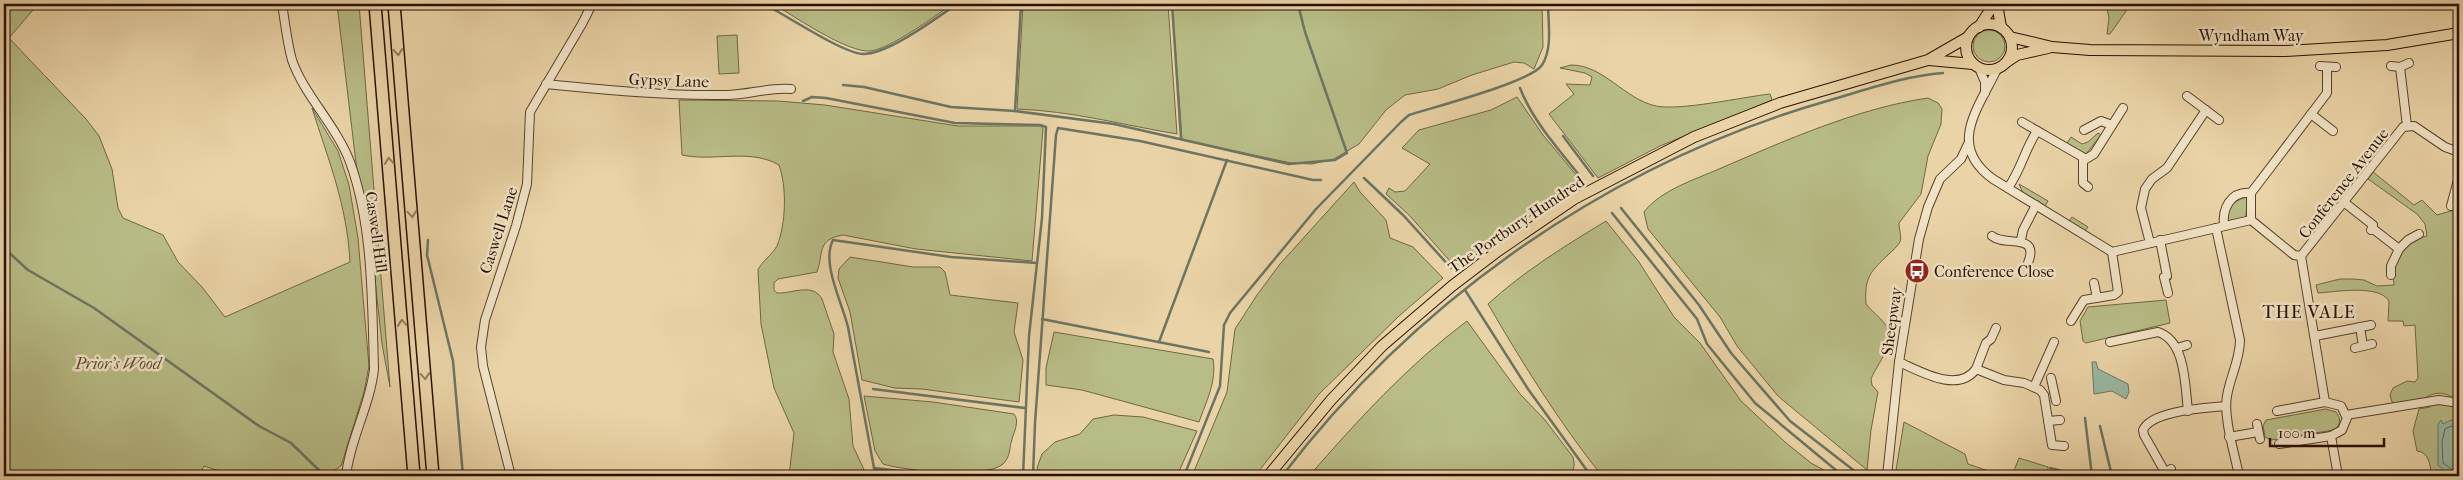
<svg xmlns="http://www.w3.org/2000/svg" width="2463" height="480" font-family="'IM FELL French Canon',serif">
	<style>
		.green { fill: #b8bc86; stroke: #706644 }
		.water { fill: #99b9a3; stroke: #6c7562 }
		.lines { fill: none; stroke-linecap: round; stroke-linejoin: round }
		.shore { stroke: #616452; stroke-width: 1 }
		.stream { stroke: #6c7562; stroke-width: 2.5 }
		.minor-casing { stroke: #59402a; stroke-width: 10 }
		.major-casing { stroke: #290f01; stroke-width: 12 }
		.highway-casing { stroke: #290f01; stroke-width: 14 }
		.minor { stroke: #f1e3c6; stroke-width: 8 }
		.major { stroke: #ead4a7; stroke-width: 10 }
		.highway { stroke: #ead4a7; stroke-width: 11 }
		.oneway { stroke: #937b5c }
		.labels { text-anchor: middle; stroke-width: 5; stroke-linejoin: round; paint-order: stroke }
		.street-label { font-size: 16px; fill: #290f01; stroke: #f1e3c6 }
		.poi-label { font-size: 16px; fill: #290f01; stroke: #f1e3c6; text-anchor: start }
		.park-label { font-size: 16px; font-style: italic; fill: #5b4c30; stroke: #f1e3c6 }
		.neighbourhood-label { font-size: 18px; letter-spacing: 1px; fill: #290f01; stroke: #f1e3c6 }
	</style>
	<rect width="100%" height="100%" fill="#ead4a7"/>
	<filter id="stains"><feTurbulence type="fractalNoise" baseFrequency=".004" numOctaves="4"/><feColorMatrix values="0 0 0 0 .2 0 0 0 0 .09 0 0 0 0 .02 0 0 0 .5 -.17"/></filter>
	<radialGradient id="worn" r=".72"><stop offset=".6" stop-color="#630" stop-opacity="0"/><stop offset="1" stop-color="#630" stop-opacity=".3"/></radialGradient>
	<g class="green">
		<path d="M4,4H38L9,38L86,119L99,136L112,169L118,208L123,218L163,235L178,262L202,287L225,317L350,262C347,205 329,162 312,108L338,151L349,185L358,238L365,320L369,366L364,392L341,466L332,472V476H297L289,474L276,476H236L204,466L199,476H4Z"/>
		<polygon points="337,4 359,4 375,202 372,207 373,224 377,227 390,387 382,344 373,261 356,163"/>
		<path d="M774,4H952C936,16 888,50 870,51C848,53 793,16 774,4Z"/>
		<path d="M1023,4H1168L1177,134C1123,125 1072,111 1017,109Z"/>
		<polygon points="1172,4 1542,4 1543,47 1534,69 1524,63 1514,62 1472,75 1438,89 1405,95 1386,110 1359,144 1334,159 1312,164 1291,163 1182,140"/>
		<polygon points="2106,4 2131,4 2110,34 2107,34 2109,18"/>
		<circle cx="1989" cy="46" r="16"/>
		<polygon points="737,35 739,73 719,74 717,36"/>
		<path d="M1571,65C1604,65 1624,99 1656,106C1680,111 1743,97 1770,94L1772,100L1660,146L1598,178L1549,114L1574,94L1566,84L1590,85L1592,77L1585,73L1560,68Z"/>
		<polygon points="1517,97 1543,135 1582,182 1525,219 1457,269 1409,215 1386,194 1389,188 1395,192 1405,191 1430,164 1402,148 1419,130 1491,110"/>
		<path d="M1928,98L1938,103L1942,109L1941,124L1928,156L1921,194L1899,223C1899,229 1902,238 1900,242C1897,247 1893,250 1889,254C1871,271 1864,277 1866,304C1871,311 1880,317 1885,324C1897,343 1878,362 1871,379L1872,385L1878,392L1871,430L1867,470L1778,396L1737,346L1720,317L1648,229L1644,212C1661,190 1694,180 1719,169C1784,141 1858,108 1928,98Z"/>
		<path d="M679,100L778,101L825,105L958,126H1041L1043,129L1032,261L916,249L843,235C816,240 824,253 817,272L778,279L774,283V290L777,293C791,294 813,282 822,299L834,334L833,352L849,399L853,446L867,476H789L794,433L774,388L761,324L758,270C762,261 772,255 777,246C786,224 787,187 779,165C750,148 714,162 682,155Z"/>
		<polygon points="2098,133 2101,135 2086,154 2066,145 2071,137 2082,144 2088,142"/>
		<path d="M2373,172L2414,205L2422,200L2437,215L2454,210L2459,196V330L2456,334L2459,343V401C2453,400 2451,395 2445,394C2433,391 2427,398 2418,401C2412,403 2404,404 2397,405L2392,402L2390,395L2393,388L2407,381L2415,382L2418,378L2415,325L2404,326L2403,321H2388L2389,301C2379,284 2335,292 2318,293L2316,285L2340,279H2353L2364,280L2377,286L2394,285C2394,280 2392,274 2392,269C2394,252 2412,239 2427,236L2425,224L2417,214L2368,179Z"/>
		<polygon points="1354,182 1360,192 1386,220 1390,238 1413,247 1443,278 1399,316 1319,394 1255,476 1192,476 1227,392 1235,329 1257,295 1280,264"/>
		<polygon points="2019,184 2048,201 2045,206 2023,193"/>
		<path d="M2247,197L2246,217L2227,221C2225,208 2235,200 2247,197Z"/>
		<polygon points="2072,217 2088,227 2085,231 2069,221"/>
		<path d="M1606,221L1639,262L1674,317L1700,343L1741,401L1785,442L1811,463L1835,476H1602C1559,422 1523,364 1488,304C1524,271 1565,246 1606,221Z"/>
		<polygon points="850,257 913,267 940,267 945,272 950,295 1018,303 1014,332 1023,360 1019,402 922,389 895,388 862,380 850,312 838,278 839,269"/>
		<polygon points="2166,300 2170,323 2086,343 2083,341 2080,321 2088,307"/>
		<path d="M1467,321L1520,394L1545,420L1573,457C1575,466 1575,470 1567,476H1309C1358,420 1407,366 1467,321Z"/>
		<path d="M1054,332L1213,359C1217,381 1206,402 1199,422L1082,390L1046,385V368Z"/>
		<path d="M864,396L933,402L1014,414C1020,421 1014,432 1012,439C1009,448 1011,456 1003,464C986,479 905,471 883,464L875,451Z"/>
		<path d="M2441,402L2459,405V476H2431C2431,466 2429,452 2417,451L2413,431L2419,409L2430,407L2431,404Z"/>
		<path d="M2326,409L2336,412C2341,418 2341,425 2334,430L2271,440L2265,437L2263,426L2266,420Z"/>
		<polygon points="1114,415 1143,417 1197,431 1177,476 1041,476 1037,468 1042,454 1055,442 1080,434 1093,419"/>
		<polygon points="1904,422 1965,454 1968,464 2003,476 1895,476"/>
		<polygon points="2019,458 2048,467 2048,476 2012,476"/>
	</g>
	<g class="water">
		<polygon points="2092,362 2096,362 2098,369 2128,384 2129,392 2126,399 2112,391 2094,394"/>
		<polygon points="2441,420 2443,424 2451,420 2459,425 2459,449 2456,456 2459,462 2459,476 2451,476 2438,465 2438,424"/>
	</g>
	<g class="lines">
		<polyline class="shore" points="2455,476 2453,470 2443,463 2442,442 2445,429 2451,426 2459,429"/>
		<g class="stream">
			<path d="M764,4C786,15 842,53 863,54C889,54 936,18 957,4"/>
			<polyline points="1172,4 1181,138"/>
			<polyline points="843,85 864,87 951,107 1015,111 1114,124 1289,164 1335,160 1347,153 1305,32 1298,4"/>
			<path d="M1520,88C1533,122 1561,152 1583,180"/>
			<polyline points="803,101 812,97 826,98 955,123 1040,125 1046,127 1042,218 1029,336 1023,476"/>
			<polyline points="1015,111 1021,4"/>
			<polyline points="1563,136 1593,176"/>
			<polyline points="1364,178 1404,216 1451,268"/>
			<polyline points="1621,208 1699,305 1731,353 1790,421 1861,476"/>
			<polyline points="1612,213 1697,319 1707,344 1755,403 1843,476"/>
			<polyline points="428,240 427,255 453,361 463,476"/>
			<polyline points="4,248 28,270 94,308 259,426 291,443 325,476"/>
			<polyline points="1465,290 1528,389 1591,476"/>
			<polyline points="1042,319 1209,352"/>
			<polyline points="1159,342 1227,160"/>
			<polyline points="873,389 1025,408"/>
			<polyline points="2085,418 2092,476"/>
			<polyline points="2100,426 2112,476"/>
			<path d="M874,468L848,327C842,302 821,263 833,240L951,257L1037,263"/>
			<polyline points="2050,468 2082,476"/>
			<polyline points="878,476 874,468 945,476"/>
			<polyline points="1033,476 1035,423 1056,135 1058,128 1140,141 1313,180 1321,180"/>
			<path d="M1184,476L1220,386L1224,325L1230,313L1316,209L1401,122L1409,115C1434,107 1531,82 1542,65C1553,48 1548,22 1548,4"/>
			<path d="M1282,476C1418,298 1611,163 1827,101C1866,90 1903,76 1943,73"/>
		</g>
		<defs>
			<g id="minor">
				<path d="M282,4C285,22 287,42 292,60C304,95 336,125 350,162C373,225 372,303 374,369C370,406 350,439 346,476"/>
				<polyline points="2320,66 2336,67"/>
				<polyline points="2391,66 2400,67 2409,63"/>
				<polyline points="2400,67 2407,126"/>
				<polyline points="1979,68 1985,82 1985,93"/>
				<path d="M1997,69C1979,108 1946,145 1993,179L2112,252L2251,220L2294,255L2301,256L2403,127L2414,126L2445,147L2459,152"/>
				<path d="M546,84C606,90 666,96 726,95C749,95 768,87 791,89"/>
				<polyline points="2187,96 2219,120"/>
				<polyline points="2311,114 2333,131"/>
				<polyline points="2022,122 2086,159 2094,154 2123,108"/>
				<polyline points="2084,130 2101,121 2112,125"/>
				<polyline points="2083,159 2083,183 2088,187"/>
				<path d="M2008,188C2022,168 2024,151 2037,131"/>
				<polyline points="2345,203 2373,225 2371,230"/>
				<polyline points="2451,206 2459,176"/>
				<polyline points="2251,220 2251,193 2327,93 2327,67"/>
				<path d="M2224,226C2222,209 2230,191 2251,193"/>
				<path d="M2216,228L2240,340C2240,360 2230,377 2227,396C2223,418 2235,454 2239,476"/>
				<polyline points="2372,228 2399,249 2391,266 2391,275"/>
				<path d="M1992,236C2005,247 2040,232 2028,263"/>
				<polyline points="2021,240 2023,230 2036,205"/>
				<polyline points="2160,240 2167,276 2164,277 2168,293"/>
				<polyline points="2150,243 2141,208 2145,189 2152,179 2167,168 2206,110"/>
				<polyline points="2399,249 2408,240 2419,234"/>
				<polyline points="2301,256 2325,402 2341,406 2347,418 2342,430 2331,436 2338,476"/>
				<polyline points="2094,283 2097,298"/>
				<polyline points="2071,321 2084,300 2114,295 2118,292 2112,252"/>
				<polyline points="2360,327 2363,346"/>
				<polyline points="2315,336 2371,325"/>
				<path d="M2110,342L2158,332C2186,341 2185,386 2188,411"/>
				<polyline points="2177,348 2187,345"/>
				<polyline points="2355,348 2372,344"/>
				<path d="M1899,362C1920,371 1958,394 1976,369L2004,380L2024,383L2040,390L2044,395L2052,445L2064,446"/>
				<polyline points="1976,369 1986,343 1991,339 1996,328"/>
				<polyline points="2051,378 2056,401"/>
				<polyline points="2034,387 2054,342"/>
				<polyline points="2277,411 2325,402"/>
				<polyline points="2346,415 2439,400 2459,403"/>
				<polyline points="2048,421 2060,420"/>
				<polyline points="2257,424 2260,439"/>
				<polyline points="2229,437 2258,432"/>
				<polyline points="2279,444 2331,436"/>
				<path d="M2165,472L2144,435L2143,430C2152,410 2207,408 2226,406"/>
				<polyline points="511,476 483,366 481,347 485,320 516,226 527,184 530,112 582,24 592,4"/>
				<polyline points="1887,476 1899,362 1919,239 1928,207 1940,179 1961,159 1969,142"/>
				<polyline points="2159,476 2171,469"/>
			</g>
			<g id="major">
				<polyline points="1997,4 2001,27"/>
				<circle cx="1989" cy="47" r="23"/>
				<polyline points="1979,27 1994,4"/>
				<polyline points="2010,37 2052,47 2090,50 2285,51 2387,45 2459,33"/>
				<polyline points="1929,60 1973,64"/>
				<polyline points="2008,61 2017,55 2048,48"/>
				<polyline points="1268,476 1331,400 1382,346 1452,286 1498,251 1574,199 1694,137 1780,103 1928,60 1968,37"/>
			</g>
			<g id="highway">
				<polyline points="375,4 414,476"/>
				<polyline points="394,4 433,476"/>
			</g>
		</defs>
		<use href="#minor" class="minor-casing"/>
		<use href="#major" class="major-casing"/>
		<use href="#highway" class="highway-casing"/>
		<use href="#minor" class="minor"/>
		<use href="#major" class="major"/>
		<use href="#highway" class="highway"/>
	</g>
	<defs><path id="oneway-chevron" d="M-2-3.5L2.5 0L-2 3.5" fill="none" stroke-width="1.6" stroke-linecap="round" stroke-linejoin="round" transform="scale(1.25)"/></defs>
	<g class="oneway">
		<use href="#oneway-chevron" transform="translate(398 52) rotate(85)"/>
		<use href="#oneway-chevron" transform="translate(389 161) rotate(-95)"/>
		<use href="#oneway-chevron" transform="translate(412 214) rotate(85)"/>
		<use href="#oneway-chevron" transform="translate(402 323) rotate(-95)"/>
		<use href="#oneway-chevron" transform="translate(425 376) rotate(85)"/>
	</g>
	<defs>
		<symbol id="bus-disc" viewBox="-11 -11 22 22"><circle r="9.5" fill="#8f2418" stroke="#f1e3c6"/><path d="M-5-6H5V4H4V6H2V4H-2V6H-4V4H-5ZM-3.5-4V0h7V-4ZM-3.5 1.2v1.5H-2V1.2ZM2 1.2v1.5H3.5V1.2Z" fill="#fff"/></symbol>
	</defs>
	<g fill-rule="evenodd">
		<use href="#bus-disc" x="1903" y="257" width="28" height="28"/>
	</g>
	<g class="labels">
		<g class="street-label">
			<text x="2251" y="41">Wyndham Way</text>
			<text transform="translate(669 80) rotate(2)" y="6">Gypsy Lane</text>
			<text transform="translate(2343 183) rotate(-52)" y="6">Conference Avenue</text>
			<text transform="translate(1516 224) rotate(-34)" y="6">The Portbury Hundred</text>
			<text transform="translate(498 230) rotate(-72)" y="6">Caswell Lane</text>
			<text transform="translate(377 232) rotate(82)" y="6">Caswell Hill</text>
			<text transform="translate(1891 321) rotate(-82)" y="6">Sheepway</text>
		</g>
		<g class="poi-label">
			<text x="1934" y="277">Conference Close</text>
		</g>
		<g class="park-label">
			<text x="118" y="369">Prior's Wood</text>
		</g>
		<g class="neighbourhood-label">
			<text x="2309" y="318">THE VALE</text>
		</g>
	</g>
	<rect width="2463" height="480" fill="none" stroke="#ead4a7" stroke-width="20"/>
	<rect x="5" y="5" width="2453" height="470" fill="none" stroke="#290f01" stroke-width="2.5"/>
	<rect x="10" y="10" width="2443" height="460" fill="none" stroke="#290f01"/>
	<path d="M2270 438v8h114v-8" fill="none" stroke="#290f01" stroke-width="2.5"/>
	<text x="2278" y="438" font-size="15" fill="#290f01" stroke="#f1e3c6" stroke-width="4" paint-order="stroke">100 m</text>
	<rect width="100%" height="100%" filter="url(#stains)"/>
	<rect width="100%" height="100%" fill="url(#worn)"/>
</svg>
